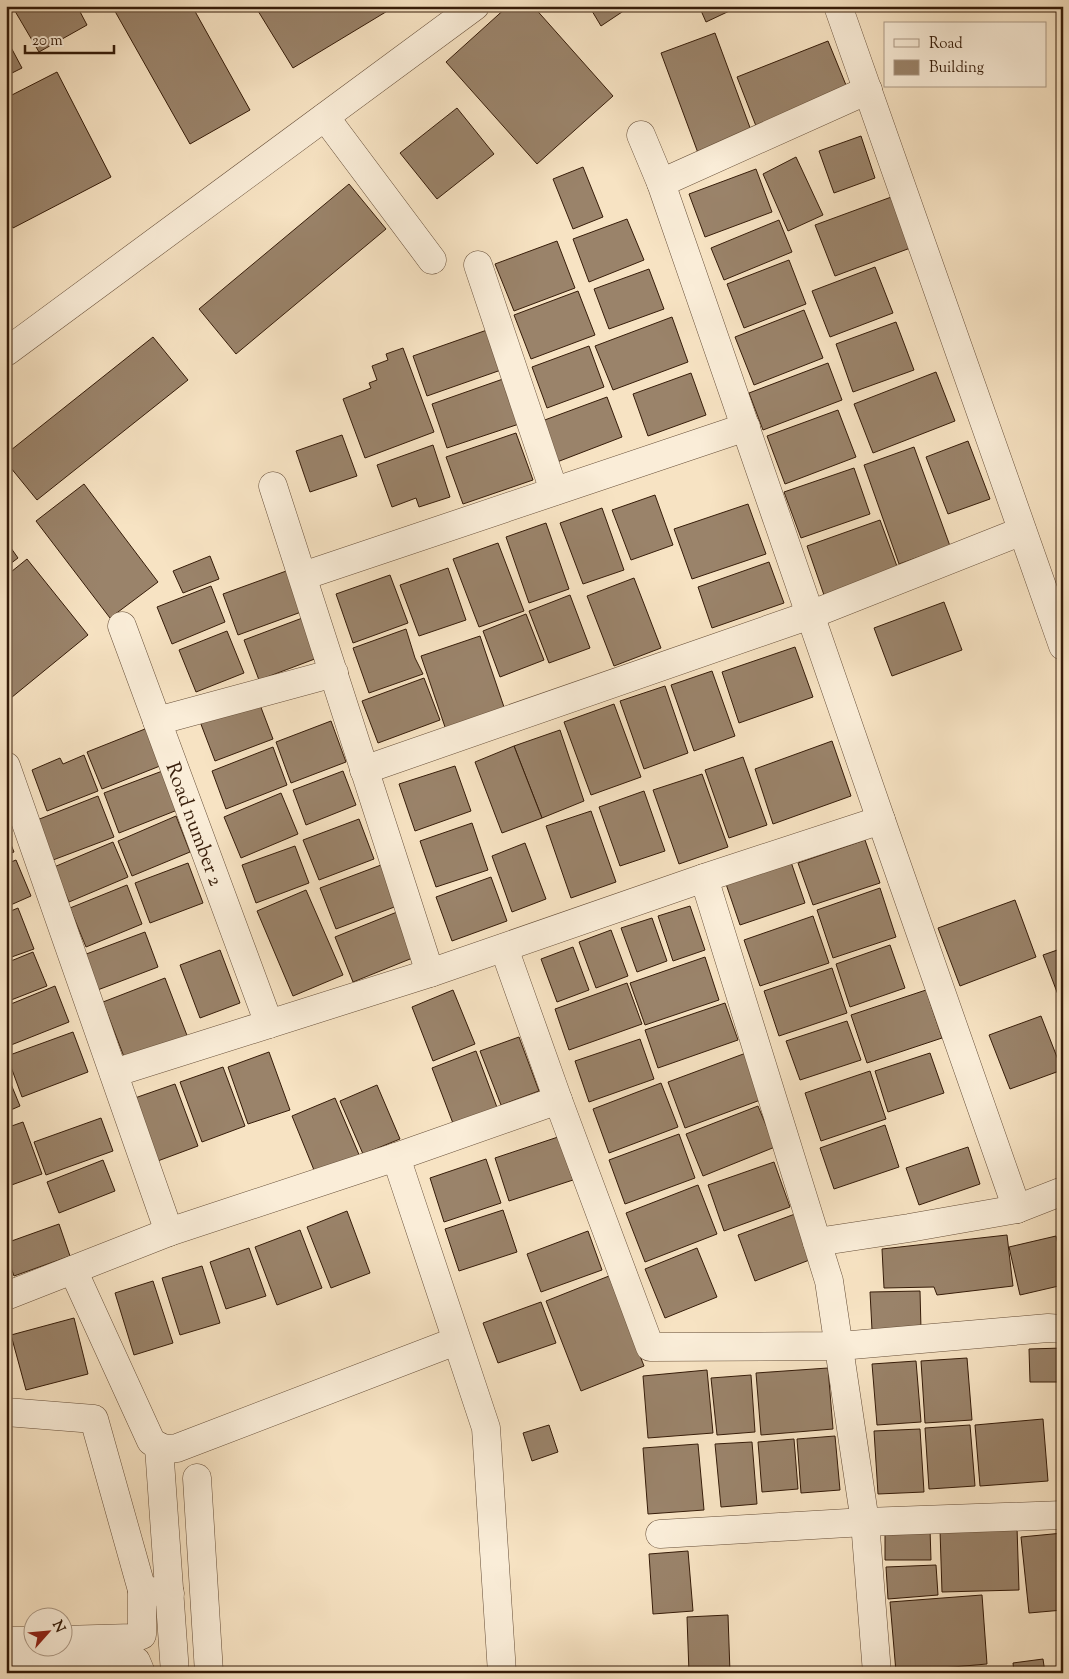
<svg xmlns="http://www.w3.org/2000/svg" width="1069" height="1679" font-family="'Sorts Mill Goudy',serif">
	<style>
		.building { fill: #9a836a; stroke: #361c09 }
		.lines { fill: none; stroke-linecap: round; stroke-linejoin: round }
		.minor-casing { stroke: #664e38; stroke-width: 29 }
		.minor { stroke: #faedd8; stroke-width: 28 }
		.labels { text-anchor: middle; stroke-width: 4; stroke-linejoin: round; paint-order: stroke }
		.street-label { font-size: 20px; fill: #361c09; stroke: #faedd8 }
	</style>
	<rect width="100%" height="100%" fill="#f7e3c3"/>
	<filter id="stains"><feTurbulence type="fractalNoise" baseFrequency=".004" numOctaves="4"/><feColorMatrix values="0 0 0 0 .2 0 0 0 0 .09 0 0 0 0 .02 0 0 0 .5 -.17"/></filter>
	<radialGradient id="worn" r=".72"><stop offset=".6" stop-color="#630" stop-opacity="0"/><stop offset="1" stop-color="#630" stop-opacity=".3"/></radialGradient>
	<g class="building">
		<polygon points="12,6 77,6 87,25 39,52"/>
		<polygon points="112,6 192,6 250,110 190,144"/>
		<polygon points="255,6 393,6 394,7 293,68"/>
		<polygon points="508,6 533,6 613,96 537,164 446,62"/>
		<polygon points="589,6 631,6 601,26"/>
		<polygon points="699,6 740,6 706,22"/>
		<polygon points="715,33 752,133 698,153 661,53"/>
		<polygon points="6,38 22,68 6,76"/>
		<polygon points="828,41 848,90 756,126 737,77"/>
		<polygon points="57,72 111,177 13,228 6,215 6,98"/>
		<polygon points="457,108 494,154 437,199 400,153"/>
		<polygon points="861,136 875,178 834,193 819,151"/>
		<polygon points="796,157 823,215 788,231 763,174"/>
		<polygon points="583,167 603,217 573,229 553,179"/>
		<polygon points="756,169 772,212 705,237 689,194"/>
		<polygon points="349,184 386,229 236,354 199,309"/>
		<polygon points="894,196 913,247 835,276 815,225"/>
		<polygon points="627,219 644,260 589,282 573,239"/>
		<polygon points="779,220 792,252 724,280 711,248"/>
		<polygon points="557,241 575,288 514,311 495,264"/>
		<polygon points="789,260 806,304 744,328 727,284"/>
		<polygon points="875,267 893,313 830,337 812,291"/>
		<polygon points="649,269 664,309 609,329 594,289"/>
		<polygon points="578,291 595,335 531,359 514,315"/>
		<polygon points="804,310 823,358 754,385 735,337"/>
		<polygon points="672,317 688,362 613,390 595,346"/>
		<polygon points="896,322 914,370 853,392 836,344"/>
		<polygon points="487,330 501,370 427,396 413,356"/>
		<polygon points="153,337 188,380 37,500 6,462 6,454"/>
		<polygon points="589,346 604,387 547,408 532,367"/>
		<polygon points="403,348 434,432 365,458 343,399 371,388 369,383 377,380 372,366 388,360 386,354"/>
		<polygon points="828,363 842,400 763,430 749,393"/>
		<polygon points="936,372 955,421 873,453 854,404"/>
		<polygon points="691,373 706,415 648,436 633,394"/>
		<polygon points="503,379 519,424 447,448 432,404"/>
		<polygon points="607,397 622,437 557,462 542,421"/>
		<polygon points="838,410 856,457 785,484 767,436"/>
		<polygon points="516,433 533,480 463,504 446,457"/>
		<polygon points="342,435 357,476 310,492 296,451"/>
		<polygon points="968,441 990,499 948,514 926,457"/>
		<polygon points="433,445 450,497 419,507 416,498 392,507 377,465"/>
		<polygon points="914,447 950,546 899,564 864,465"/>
		<polygon points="854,468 870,514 801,538 784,492"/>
		<polygon points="84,484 158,582 110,618 36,521"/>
		<polygon points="655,495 673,545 631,560 612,510"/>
		<polygon points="748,504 766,554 692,579 674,529"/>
		<polygon points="602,508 624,570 583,584 560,523"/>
		<polygon points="880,520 898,569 824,595 807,546"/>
		<polygon points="546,523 569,589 529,603 506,537"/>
		<polygon points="6,541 18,558 6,567"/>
		<polygon points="498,543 524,611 479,627 453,559"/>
		<polygon points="210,556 219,579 183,593 173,571"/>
		<polygon points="27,559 88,635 6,702 6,576"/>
		<polygon points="769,562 784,603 712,628 698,587"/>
		<polygon points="448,568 466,620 419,636 400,585"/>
		<polygon points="289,570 304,611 238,635 223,594"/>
		<polygon points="390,575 408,623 353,643 336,594"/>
		<polygon points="634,578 661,648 614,666 587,596"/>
		<polygon points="211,586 225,622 172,644 157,607"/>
		<polygon points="570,595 590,648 549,663 529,611"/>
		<polygon points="944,602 962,650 892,676 874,628"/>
		<polygon points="526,614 544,660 500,677 483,631"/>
		<polygon points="305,617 320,657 259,680 244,640"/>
		<polygon points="406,629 415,658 423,674 369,693 353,648"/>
		<polygon points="227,631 244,673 196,692 179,650"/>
		<polygon points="480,636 505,710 446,730 421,656"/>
		<polygon points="795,647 813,697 739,723 722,672"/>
		<polygon points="712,671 735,736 694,751 671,685"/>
		<polygon points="424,678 440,720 378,743 362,701"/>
		<polygon points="665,686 688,753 644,769 620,701"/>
		<polygon points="257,697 273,739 215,761 199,719"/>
		<polygon points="614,704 641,777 591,795 564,722"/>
		<polygon points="331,721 346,762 291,783 276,742"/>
		<polygon points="150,727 165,764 102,789 87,752"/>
		<polygon points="560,730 584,801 542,818 514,746"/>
		<polygon points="832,741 851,796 773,824 755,769"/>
		<polygon points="514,746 542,818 502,833 475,762"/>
		<polygon points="273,747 287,785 226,809 212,771"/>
		<polygon points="84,755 98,791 47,811 32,770 60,758 63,764"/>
		<polygon points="743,757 767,825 729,838 705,770"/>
		<polygon points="455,766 471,811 415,831 399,784"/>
		<polygon points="165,770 180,809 119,833 104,793"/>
		<polygon points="343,771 356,805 306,825 293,790"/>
		<polygon points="702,774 728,847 679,864 653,790"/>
		<polygon points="644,791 665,851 620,866 599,807"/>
		<polygon points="281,793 298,834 241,858 224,817"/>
		<polygon points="98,796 114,837 53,860 37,820"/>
		<polygon points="591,811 616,882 571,898 546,826"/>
		<polygon points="176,816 190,852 132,876 118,841"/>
		<polygon points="359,819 374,859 319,880 303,840"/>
		<polygon points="472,823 488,870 436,887 420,841"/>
		<polygon points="6,832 14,852 6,855"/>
		<polygon points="865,840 880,883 813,905 798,863"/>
		<polygon points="113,842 128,877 69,902 54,867"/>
		<polygon points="525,843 546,899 512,912 492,856"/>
		<polygon points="295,846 309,883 256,903 242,865"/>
		<polygon points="16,860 31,896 6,907 6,864"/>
		<polygon points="791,862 805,903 740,925 726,884"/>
		<polygon points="188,863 203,903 150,923 135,883"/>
		<polygon points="381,865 397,906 336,929 320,888"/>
		<polygon points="491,877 507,921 452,941 436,897"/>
		<polygon points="127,885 142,924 86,947 70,908"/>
		<polygon points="880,888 896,937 833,958 817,910"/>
		<polygon points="306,890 343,975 293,996 257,911"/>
		<polygon points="1015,900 1036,957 960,986 938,928"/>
		<polygon points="690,906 705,950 673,961 658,916"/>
		<polygon points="18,908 34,949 6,959 6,913"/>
		<polygon points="397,912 415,957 353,982 335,937"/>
		<polygon points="813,916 829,963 760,986 744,940"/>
		<polygon points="652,918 667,961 637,972 621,928"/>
		<polygon points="611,930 628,976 596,988 579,942"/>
		<polygon points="145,932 158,967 95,991 81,956"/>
		<polygon points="890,945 905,988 850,1007 836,964"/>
		<polygon points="573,947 589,990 557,1002 541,959"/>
		<polygon points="1063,948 1063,1008 1043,955"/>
		<polygon points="220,950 240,1003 200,1018 180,965"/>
		<polygon points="33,952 47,986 6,1002 6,963"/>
		<polygon points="705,957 719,1000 645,1025 630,983"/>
		<polygon points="832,968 847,1013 779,1036 764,991"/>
		<polygon points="165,978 188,1038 126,1062 103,1002"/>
		<polygon points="627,983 642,1024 569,1050 555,1009"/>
		<polygon points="55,986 69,1022 6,1047 6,1006"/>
		<polygon points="453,990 475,1044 433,1061 412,1007"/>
		<polygon points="926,990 942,1038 867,1063 851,1015"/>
		<polygon points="725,1003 738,1040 658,1068 645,1030"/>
		<polygon points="1041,1016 1062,1070 1010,1089 989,1035"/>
		<polygon points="847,1021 861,1060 800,1080 786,1041"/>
		<polygon points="73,1032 88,1072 22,1097 7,1056"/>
		<polygon points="519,1037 539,1091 501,1105 480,1051"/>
		<polygon points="640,1039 654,1079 589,1102 575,1061"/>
		<polygon points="476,1051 498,1110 454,1126 432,1068"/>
		<polygon points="269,1052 290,1110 248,1124 228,1067"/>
		<polygon points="746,1053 763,1099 685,1128 668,1082"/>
		<polygon points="930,1053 944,1093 888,1112 875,1071"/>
		<polygon points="223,1067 245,1126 202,1142 180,1082"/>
		<polygon points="870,1071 886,1119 821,1141 805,1093"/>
		<polygon points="6,1072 20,1106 6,1112"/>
		<polygon points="661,1083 678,1127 609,1153 593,1109"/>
		<polygon points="175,1084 198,1146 155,1162 132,1099"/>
		<polygon points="377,1085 400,1139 363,1154 340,1101"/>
		<polygon points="335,1098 360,1157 316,1175 292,1116"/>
		<polygon points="758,1106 775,1147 703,1176 686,1134"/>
		<polygon points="101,1118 113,1151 46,1175 34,1142"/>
		<polygon points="23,1122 42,1174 6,1187 6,1128"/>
		<polygon points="885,1125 899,1167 834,1189 820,1148"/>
		<polygon points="679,1134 695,1178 625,1204 609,1160"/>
		<polygon points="558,1137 573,1180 509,1201 495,1158"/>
		<polygon points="968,1147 980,1184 919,1205 906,1168"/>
		<polygon points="486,1159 501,1203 444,1222 430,1178"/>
		<polygon points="103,1160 115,1191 59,1213 47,1182"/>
		<polygon points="774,1162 790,1207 724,1231 708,1185"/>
		<polygon points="698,1185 717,1234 645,1262 626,1213"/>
		<polygon points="503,1210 517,1252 459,1271 445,1229"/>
		<polygon points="347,1211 370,1273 331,1288 307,1227"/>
		<polygon points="795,1214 812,1259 755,1281 738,1235"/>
		<polygon points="59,1224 70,1256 14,1276 6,1254 6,1243"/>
		<polygon points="300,1230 322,1288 277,1305 255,1247"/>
		<polygon points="588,1231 602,1270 541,1292 527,1254"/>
		<polygon points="1007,1235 1013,1286 937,1295 934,1287 884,1288 882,1249"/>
		<polygon points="1056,1236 1063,1264 1063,1285 1020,1295 1009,1247"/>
		<polygon points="249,1248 266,1296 226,1309 210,1262"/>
		<polygon points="697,1248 717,1297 665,1318 645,1269"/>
		<polygon points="202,1266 220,1323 180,1335 162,1278"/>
		<polygon points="609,1276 644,1366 581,1391 546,1301"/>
		<polygon points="153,1281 173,1343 134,1355 115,1293"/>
		<polygon points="920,1291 921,1329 872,1330 870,1292"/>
		<polygon points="541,1302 556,1343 498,1363 483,1323"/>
		<polygon points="74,1318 88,1374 26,1390 11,1335"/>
		<polygon points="1063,1348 1063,1382 1030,1382 1029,1349"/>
		<polygon points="967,1358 972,1420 925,1423 921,1361"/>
		<polygon points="916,1361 921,1422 877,1425 872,1364"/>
		<polygon points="828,1368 833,1429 761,1435 756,1373"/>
		<polygon points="707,1370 713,1433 648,1438 643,1376"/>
		<polygon points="751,1375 755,1432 717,1435 711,1378"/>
		<polygon points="1043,1419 1048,1481 980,1486 975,1425"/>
		<polygon points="549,1425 558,1452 532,1461 523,1433"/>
		<polygon points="970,1425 975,1486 929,1489 925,1428"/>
		<polygon points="920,1429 924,1492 878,1494 874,1431"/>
		<polygon points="835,1436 840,1490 801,1493 797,1439"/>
		<polygon points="794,1439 798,1489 762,1492 758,1442"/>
		<polygon points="752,1442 757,1504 721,1507 715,1444"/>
		<polygon points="698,1444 704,1510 648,1514 643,1448"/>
		<polygon points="1017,1527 1019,1590 942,1592 940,1530"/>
		<polygon points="885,1529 930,1529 931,1560 885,1560"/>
		<polygon points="1063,1533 1063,1610 1029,1613 1021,1537"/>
		<polygon points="688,1551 693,1611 653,1614 649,1554"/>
		<polygon points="936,1565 938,1595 888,1599 886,1567"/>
		<polygon points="982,1595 987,1664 896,1672 890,1602"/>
		<polygon points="728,1615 730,1673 689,1673 687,1617"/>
		<polygon points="1043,1659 1045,1673 1014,1673 1013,1663"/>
	</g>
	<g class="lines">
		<defs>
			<g id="minor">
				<polyline points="838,6 1063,646"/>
				<polyline points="325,117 432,260"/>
				<polyline points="641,135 661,183 881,820 1017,1209"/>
				<polyline points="661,183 868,90"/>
				<polyline points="478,265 554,491"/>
				<polyline points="6,352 475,6"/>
				<polyline points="273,486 430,973"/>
				<polyline points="303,576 746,427"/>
				<path id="s1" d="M122,626L269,1024"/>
				<polyline points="157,721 334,673"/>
				<polyline points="6,766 169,1232"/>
				<polyline points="364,770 810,615 1022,531"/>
				<polyline points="704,878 829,1281 865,1522 877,1673"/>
				<polyline points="504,948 558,1100 650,1347 840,1346 1048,1328 1063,1329"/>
				<polyline points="114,1073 430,973 704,878 881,820"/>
				<polyline points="396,1157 486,1428 502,1673"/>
				<polyline points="817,1242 909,1228 1017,1209 1063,1191"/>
				<path d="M73,1270L151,1441C160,1448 166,1450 177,1448L456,1341"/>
				<polyline points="6,1296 169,1232 396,1157 558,1100"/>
				<polyline points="6,1412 94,1419 142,1590 170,1593"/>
				<polyline points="159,1447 175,1673"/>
				<polyline points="197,1478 209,1673"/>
				<polyline points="660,1534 865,1522 1063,1515"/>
				<polyline points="62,1640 133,1638 142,1635 142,1590"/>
				<polyline points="6,1641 32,1641"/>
				<polyline points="6,1668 136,1661 141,1673"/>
			</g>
		</defs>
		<use href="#minor" class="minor-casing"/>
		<use href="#minor" class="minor"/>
	</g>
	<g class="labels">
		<g class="street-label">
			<text dy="7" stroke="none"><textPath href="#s1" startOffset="211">Road number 2</textPath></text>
		</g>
	</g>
	<rect width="1069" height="1679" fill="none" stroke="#f7e3c3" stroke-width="25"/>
	<rect x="8" y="8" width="1054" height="1664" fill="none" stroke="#361c09" stroke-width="2.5"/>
	<rect x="12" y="12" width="1044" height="1654" fill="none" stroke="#361c09"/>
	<rect x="884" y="22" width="162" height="65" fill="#faedd8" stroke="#ac9985"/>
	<rect x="894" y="39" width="25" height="8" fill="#faedd8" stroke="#ac9985"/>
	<text x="929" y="48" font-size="15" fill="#361c09">Road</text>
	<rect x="894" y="60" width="25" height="15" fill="#9a836a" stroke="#ac9985"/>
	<text x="929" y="72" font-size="15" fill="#361c09">Building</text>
	<g transform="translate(48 1632) rotate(63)"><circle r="24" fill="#faedd8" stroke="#ac9985"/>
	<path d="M0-4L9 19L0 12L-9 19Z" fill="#8f2418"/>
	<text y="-8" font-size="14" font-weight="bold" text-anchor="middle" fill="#361c09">N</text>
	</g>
	<path d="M25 45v8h89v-8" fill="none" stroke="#361c09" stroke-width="2.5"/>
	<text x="32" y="45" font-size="15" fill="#361c09" stroke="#faedd8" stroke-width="4" paint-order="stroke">20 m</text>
	<rect width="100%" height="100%" filter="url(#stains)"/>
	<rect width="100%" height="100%" fill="url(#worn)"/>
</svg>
